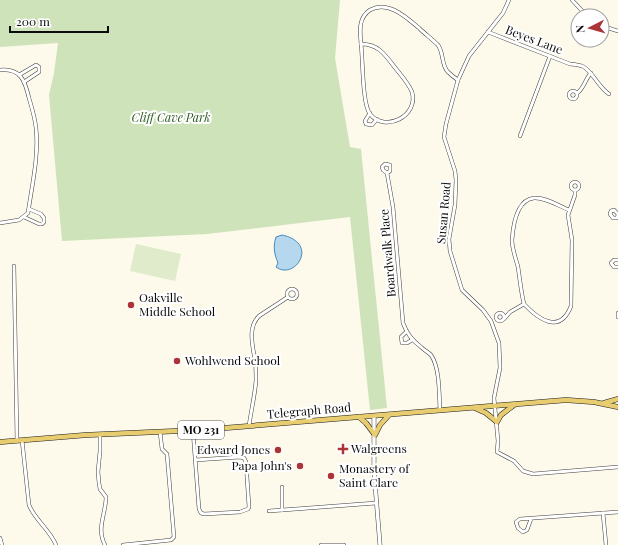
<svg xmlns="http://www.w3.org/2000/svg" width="618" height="545" font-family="'Playfair Display',serif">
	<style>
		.green { fill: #cee3b9 }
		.pitch { fill: #dfebca }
		.water { fill: #b6d8ee; stroke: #458bbd }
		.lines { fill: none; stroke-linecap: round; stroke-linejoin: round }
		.minor-casing { stroke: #3e3e3e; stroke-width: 4 }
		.tertiary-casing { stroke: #3e3e3e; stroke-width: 4.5 }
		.primary-casing { stroke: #1c1c1c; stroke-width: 5.5 }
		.minor { stroke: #fff; stroke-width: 3 }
		.tertiary { stroke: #fff; stroke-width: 3.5 }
		.primary { stroke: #e8cc70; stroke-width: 4.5 }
		.poi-dot { fill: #aa3438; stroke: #fff; stroke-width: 1.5 }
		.labels { text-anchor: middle; stroke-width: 4; stroke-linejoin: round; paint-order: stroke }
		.shield { fill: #fff; stroke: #545454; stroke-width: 1 }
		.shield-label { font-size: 11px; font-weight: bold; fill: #0b0b0b }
		.street-label { font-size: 12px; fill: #0b0b0b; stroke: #fff }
		.park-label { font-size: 12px; font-style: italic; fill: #2e5a24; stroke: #fff }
		.poi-label { font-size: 12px; fill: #0b0b0b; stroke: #fff; text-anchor: start }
	</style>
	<rect width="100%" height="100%" fill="#fdf9eb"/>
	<polygon class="green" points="0,0 340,0 335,58 350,147 361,149 387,408 370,410 350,217 207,234 62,241 49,95 54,73 58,43 0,47"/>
	<polygon class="pitch" points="136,244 181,254 175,281 130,271"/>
	<path class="water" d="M282,235C320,243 295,281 276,267L278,263C274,253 273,247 276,237Z"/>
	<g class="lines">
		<defs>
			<g id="minor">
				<polyline points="509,0 503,13 469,56 458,80 446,124 444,137 455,171 456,180 455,205 449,239 450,251 462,290 483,310 491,321 499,343 500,368 494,398 498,441 497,452 514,461 523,471 533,474 618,467"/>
				<polyline points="572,0 587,16"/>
				<polyline points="602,26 618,31"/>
				<path d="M488,32L570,64C574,64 578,65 582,66C592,70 598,87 609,94"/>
				<path d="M361,44C377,44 384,53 393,65C399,73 408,82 412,92C419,116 385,133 370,114C362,103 363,59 361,44Z"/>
				<path d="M361,44C360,31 358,18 370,10C388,0 406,17 419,28C425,34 432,39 438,45C444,53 441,65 448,72C451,75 455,78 458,80"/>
				<path d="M0,70C21,68 25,81 29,98C32,108 35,118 36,128C39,156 32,185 28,213L19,220L0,223"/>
				<polyline points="19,75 36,65 39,67 39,72 24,82"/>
				<circle cx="573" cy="95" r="4"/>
				<path d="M577,93C584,89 585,79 591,73"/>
				<polyline points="370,113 365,121 366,124 372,125 377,119"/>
				<polyline points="520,136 550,56"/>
				<path d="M387,173L390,171V165L385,164L382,167L383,170L387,173L393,207L403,323C407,334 412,340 421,347C424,350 428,352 431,355C440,368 439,394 440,410"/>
				<circle cx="575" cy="186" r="4"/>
				<polyline points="618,214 614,210 611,211 610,214 613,218 617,218 618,215"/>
				<polyline points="24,217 39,224 42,224 44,222 44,218 41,214 29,209"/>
				<polyline points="618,260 614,260 611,263 614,267 618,267"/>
				<polyline points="14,266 17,441"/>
				<circle cx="292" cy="294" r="5"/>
				<path d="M524,304C538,319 560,335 571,306L572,240L568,215L575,195V190"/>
				<circle cx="500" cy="317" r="4"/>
				<polyline points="618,313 618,317"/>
				<path d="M504,319L510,312L524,304C521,292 520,280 518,267C516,259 512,249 512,240C513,226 516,200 534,198C545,197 559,206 569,210"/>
				<polyline points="406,332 401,337 402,343 407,343 412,340"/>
				<path d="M249,426C251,411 255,395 256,380C256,373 256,367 255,361C253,346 247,328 259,316L288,297"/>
				<polyline points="193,431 199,509 201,513 204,514 240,512 248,509 249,507 246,462 244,458 240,457 195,460"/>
				<path d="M100,435V451L98,472L99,483L100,489L106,497C106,513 96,529 105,545"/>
				<path d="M22,440L29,505C35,520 50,530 56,545"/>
				<polyline points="282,487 282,510"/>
				<polyline points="269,511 376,503"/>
				<polyline points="603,513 606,545"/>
				<polyline points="531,519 527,530 523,532 518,528 516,522 520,519 618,512"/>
				<polyline points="0,538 2,545"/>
				<polyline points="123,545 171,540 174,537 167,454 162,449 160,432"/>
				<polyline points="321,545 344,545"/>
			</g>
			<polyline id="tertiary" points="374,416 374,471 380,545"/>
			<g id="primary">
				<polyline points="604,403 618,399"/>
				<polyline points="475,408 486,413 497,422 501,415 514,405"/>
				<polyline points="359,417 366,423 375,435 380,425 389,415"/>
				<polyline points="0,442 86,435 200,430 566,400 594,402 618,407"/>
			</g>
		</defs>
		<use href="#minor" class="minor-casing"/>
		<use href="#tertiary" class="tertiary-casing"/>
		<use href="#primary" class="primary-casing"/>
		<use href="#minor" class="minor"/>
		<use href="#tertiary" class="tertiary"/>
		<use href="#primary" class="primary"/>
	</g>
	<g class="poi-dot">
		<circle cx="131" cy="305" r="4"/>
		<circle cx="177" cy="361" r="4"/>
		<path d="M341 443h4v4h4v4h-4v4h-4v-4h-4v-4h4z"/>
		<circle cx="278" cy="450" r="4"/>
		<circle cx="300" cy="466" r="4"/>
		<circle cx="331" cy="476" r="4"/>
	</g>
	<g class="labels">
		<rect class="shield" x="178" y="421" width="46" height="18" rx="3"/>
		<g class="shield-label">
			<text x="201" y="434">MO 231</text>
		</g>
		<g class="street-label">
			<text transform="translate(534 40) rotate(21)" y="4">Beyes Lane</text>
			<text transform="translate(444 213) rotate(-85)" y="4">Susan Road</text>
			<text transform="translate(388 253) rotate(-95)" y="4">Boardwalk Place</text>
			<text transform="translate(309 411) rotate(-5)" y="4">Telegraph Road</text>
		</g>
		<g class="park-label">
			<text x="171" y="122">Cliff Cave Park</text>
		</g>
		<g class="poi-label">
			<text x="139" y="302">Oakville<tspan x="139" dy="14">Middle School</tspan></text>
			<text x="185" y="365">Wohlwend School</text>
			<text x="351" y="453">Walgreens</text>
			<text x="270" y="454" text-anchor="end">Edward Jones</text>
			<text x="292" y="470" text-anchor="end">Papa John's</text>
			<text x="339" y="473">Monastery of<tspan x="339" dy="14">Saint Clare</tspan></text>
		</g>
	</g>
	<g transform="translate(590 28) rotate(264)"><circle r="19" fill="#ffffff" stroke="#9d9d9d"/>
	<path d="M0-3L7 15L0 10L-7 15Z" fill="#aa3438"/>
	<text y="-6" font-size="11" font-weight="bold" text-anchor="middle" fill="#0b0b0b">N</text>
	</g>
	<path d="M10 26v6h98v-6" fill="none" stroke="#0b0b0b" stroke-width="2"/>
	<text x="16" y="26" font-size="12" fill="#0b0b0b" stroke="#ffffff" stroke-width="3" paint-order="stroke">200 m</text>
</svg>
